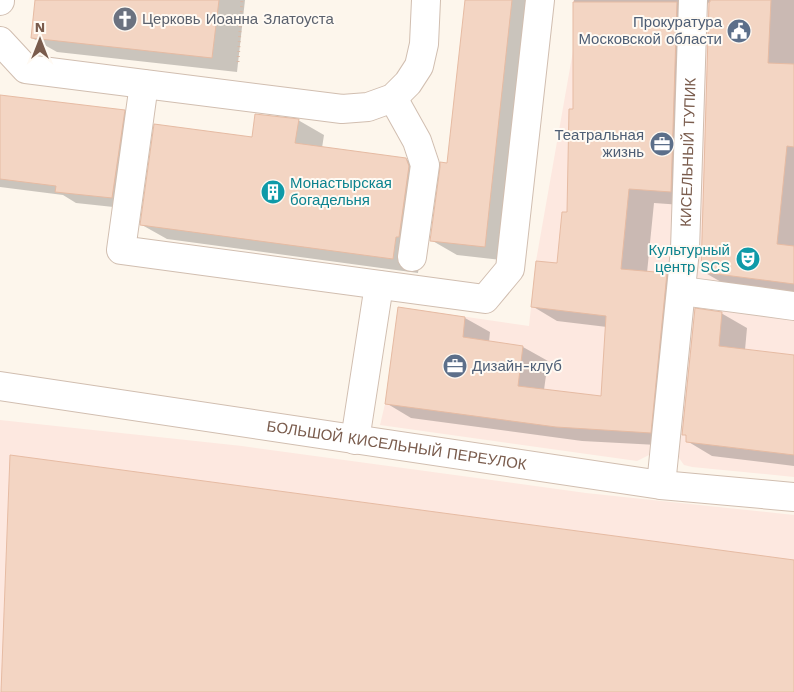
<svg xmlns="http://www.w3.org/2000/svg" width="794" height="692" font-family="'Work Sans',sans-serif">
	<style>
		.commercial { fill: #fde8e0 }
		.shadow { fill: #0003 }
		.building { fill: #f3d5c3; stroke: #e6bba3 }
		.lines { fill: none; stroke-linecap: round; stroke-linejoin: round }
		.minor-casing { stroke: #d1beb0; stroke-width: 30 }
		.path { stroke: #d9b8a5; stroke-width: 3; stroke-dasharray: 1 4; stroke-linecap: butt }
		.minor { stroke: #fff; stroke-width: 28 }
		.labels { text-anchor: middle; stroke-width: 4; stroke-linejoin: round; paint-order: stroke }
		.worship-label { font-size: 15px; fill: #5b616d; stroke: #fffaf3; text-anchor: start }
		.service-label { font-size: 15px; fill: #4e5e75; stroke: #fffaf3; text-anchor: end }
		.street-label { font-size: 15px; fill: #7a5c4d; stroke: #fffaf3 }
		.culture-label { font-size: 15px; fill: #0d838f; stroke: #fffaf3; text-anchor: start }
	</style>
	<rect width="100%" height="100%" fill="#fdf6ec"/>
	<g class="commercial">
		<polygon points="573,0 682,0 674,250 656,446 649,455 637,461 380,425 385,404 398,307 529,326 536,261 573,51"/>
		<polygon points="705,0 794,0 794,477 692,467 684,465 679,458 678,449"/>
		<polygon points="0,420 242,446 586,493 794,515 794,692 0,692"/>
	</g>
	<g class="shadow">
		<polygon points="36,0 245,0 237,72 57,52 32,38"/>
		<polygon points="466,0 538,0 510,261 457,255 431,240 448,165"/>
		<polygon points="574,0 794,0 794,295 728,286 702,271 710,1 705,7 696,206 654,203 647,273 667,274 692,289 676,446 582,441 411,418 386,403 465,318 490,332 489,342 523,347 548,361 544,390 602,397 607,327 557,321 532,306 558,265 568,214 574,111"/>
		<polygon points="124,112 144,123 132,209 76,203 63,195 0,187 0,131"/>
		<polygon points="298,120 324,135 322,148 406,159 431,174 418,273 167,239 142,225 253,138"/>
		<polygon points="721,313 747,328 745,350 794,356 794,466 712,456 687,441 687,436 683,434"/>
	</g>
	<g class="building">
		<polygon points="35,0 219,0 212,58 31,38"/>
		<polygon points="465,0 512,0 485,247 430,241 440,167 440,162 447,163"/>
		<polygon points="710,0 771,0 768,63 794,64 794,147 787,146 777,244 794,246 794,284 701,272 709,2 710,2"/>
		<polygon points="573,2 677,2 671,192 629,189 621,269 667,273 651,433 556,427 385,404 398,307 465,317 463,337 523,346 518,386 601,396 606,316 531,307 536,261 557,263 562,212 567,212 569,109 573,109"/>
		<polygon points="0,95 125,110 112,198 55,192 56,186 0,179"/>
		<polygon points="255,114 299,119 295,143 406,158 409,166 399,237 396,237 393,259 140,225 154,124 252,137"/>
		<polygon points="695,308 722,312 719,346 794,355 794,455 686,442 686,435 682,435"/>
		<polygon points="10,455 794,560 794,692 1,692"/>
	</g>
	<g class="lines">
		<defs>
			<g id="minor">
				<polyline points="0,1 0,0"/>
				<polyline points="0,41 26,69 342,109 368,107 393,98 408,83 419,66 424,44 426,0"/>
				<polyline points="144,84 121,250 485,299 510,269 540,0"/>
				<polyline points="393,98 417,141 425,165 412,257"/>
				<polyline points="682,291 794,306"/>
				<path id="s1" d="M0,386L661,485L794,497"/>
				<polyline points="355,440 379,285"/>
				<path id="s2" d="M661,485L685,250L693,0"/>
			</g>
		</defs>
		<use href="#minor" class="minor-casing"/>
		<polyline class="path" points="238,62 242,0"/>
		<use href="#minor" class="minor"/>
	</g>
	<defs>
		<symbol id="church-disc" viewBox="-11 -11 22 22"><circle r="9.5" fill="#6b7280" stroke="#fffaf3"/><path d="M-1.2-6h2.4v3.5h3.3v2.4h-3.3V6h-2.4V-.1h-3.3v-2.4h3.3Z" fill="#fff"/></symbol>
		<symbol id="civic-disc" viewBox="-11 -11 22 22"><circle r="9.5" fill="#5c6f8a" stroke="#fffaf3"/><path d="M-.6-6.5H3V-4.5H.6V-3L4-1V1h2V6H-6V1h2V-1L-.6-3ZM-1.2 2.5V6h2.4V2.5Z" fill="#fff"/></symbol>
		<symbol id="office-disc" viewBox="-11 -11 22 22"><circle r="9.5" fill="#5c6f8a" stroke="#fffaf3"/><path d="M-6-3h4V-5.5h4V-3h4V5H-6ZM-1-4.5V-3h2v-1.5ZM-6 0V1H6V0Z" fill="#fff"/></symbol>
		<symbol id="building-disc" viewBox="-11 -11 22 22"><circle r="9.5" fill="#0f9aa8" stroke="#fffaf3"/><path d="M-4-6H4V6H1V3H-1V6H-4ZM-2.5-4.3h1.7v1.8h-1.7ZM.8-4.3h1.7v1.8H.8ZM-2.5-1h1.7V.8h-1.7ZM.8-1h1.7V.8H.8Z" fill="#fff"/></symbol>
		<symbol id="theatre-disc" viewBox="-11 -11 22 22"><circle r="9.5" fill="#0f9aa8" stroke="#fffaf3"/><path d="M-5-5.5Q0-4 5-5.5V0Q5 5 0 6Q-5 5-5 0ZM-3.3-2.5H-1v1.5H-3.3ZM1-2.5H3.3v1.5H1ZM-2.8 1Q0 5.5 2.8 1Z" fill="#fff"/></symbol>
	</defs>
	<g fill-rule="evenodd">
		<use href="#church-disc" x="111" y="5" width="28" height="28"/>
		<use href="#civic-disc" x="725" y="17" width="28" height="28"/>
		<use href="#office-disc" x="648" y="130" width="28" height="28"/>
		<use href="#building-disc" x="259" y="178" width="28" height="28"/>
		<use href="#theatre-disc" x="734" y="245" width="28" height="28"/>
		<use href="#office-disc" x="441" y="352" width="28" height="28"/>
	</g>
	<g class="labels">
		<g class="worship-label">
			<text x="142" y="24">Церковь Иоанна Златоуста</text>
		</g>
		<g class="service-label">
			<text x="722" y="27">Прокуратура<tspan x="722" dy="17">Московской области</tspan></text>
			<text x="644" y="140">Театральная<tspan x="644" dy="17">жизнь</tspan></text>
			<text x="472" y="371" text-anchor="start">Дизайн-клуб</text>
		</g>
		<g class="street-label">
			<text dy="5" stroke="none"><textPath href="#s2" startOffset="334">КИСЕЛЬНЫЙ ТУПИК</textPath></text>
			<text dy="5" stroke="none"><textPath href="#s1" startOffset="401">БОЛЬШОЙ КИСЕЛЬНЫЙ ПЕРЕУЛОК</textPath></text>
		</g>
		<g class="culture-label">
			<text x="290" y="188">Монастырская<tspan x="290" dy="17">богадельня</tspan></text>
			<text x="730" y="255" text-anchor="end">Культурный<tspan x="730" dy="17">центр SCS</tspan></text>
		</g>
	</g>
	<g transform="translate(40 40)" stroke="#fffaf3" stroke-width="4" paint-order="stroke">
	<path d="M0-4L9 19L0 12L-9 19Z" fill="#7a5c4d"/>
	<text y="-8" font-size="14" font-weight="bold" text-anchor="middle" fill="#7a5c4d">N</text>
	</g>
</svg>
